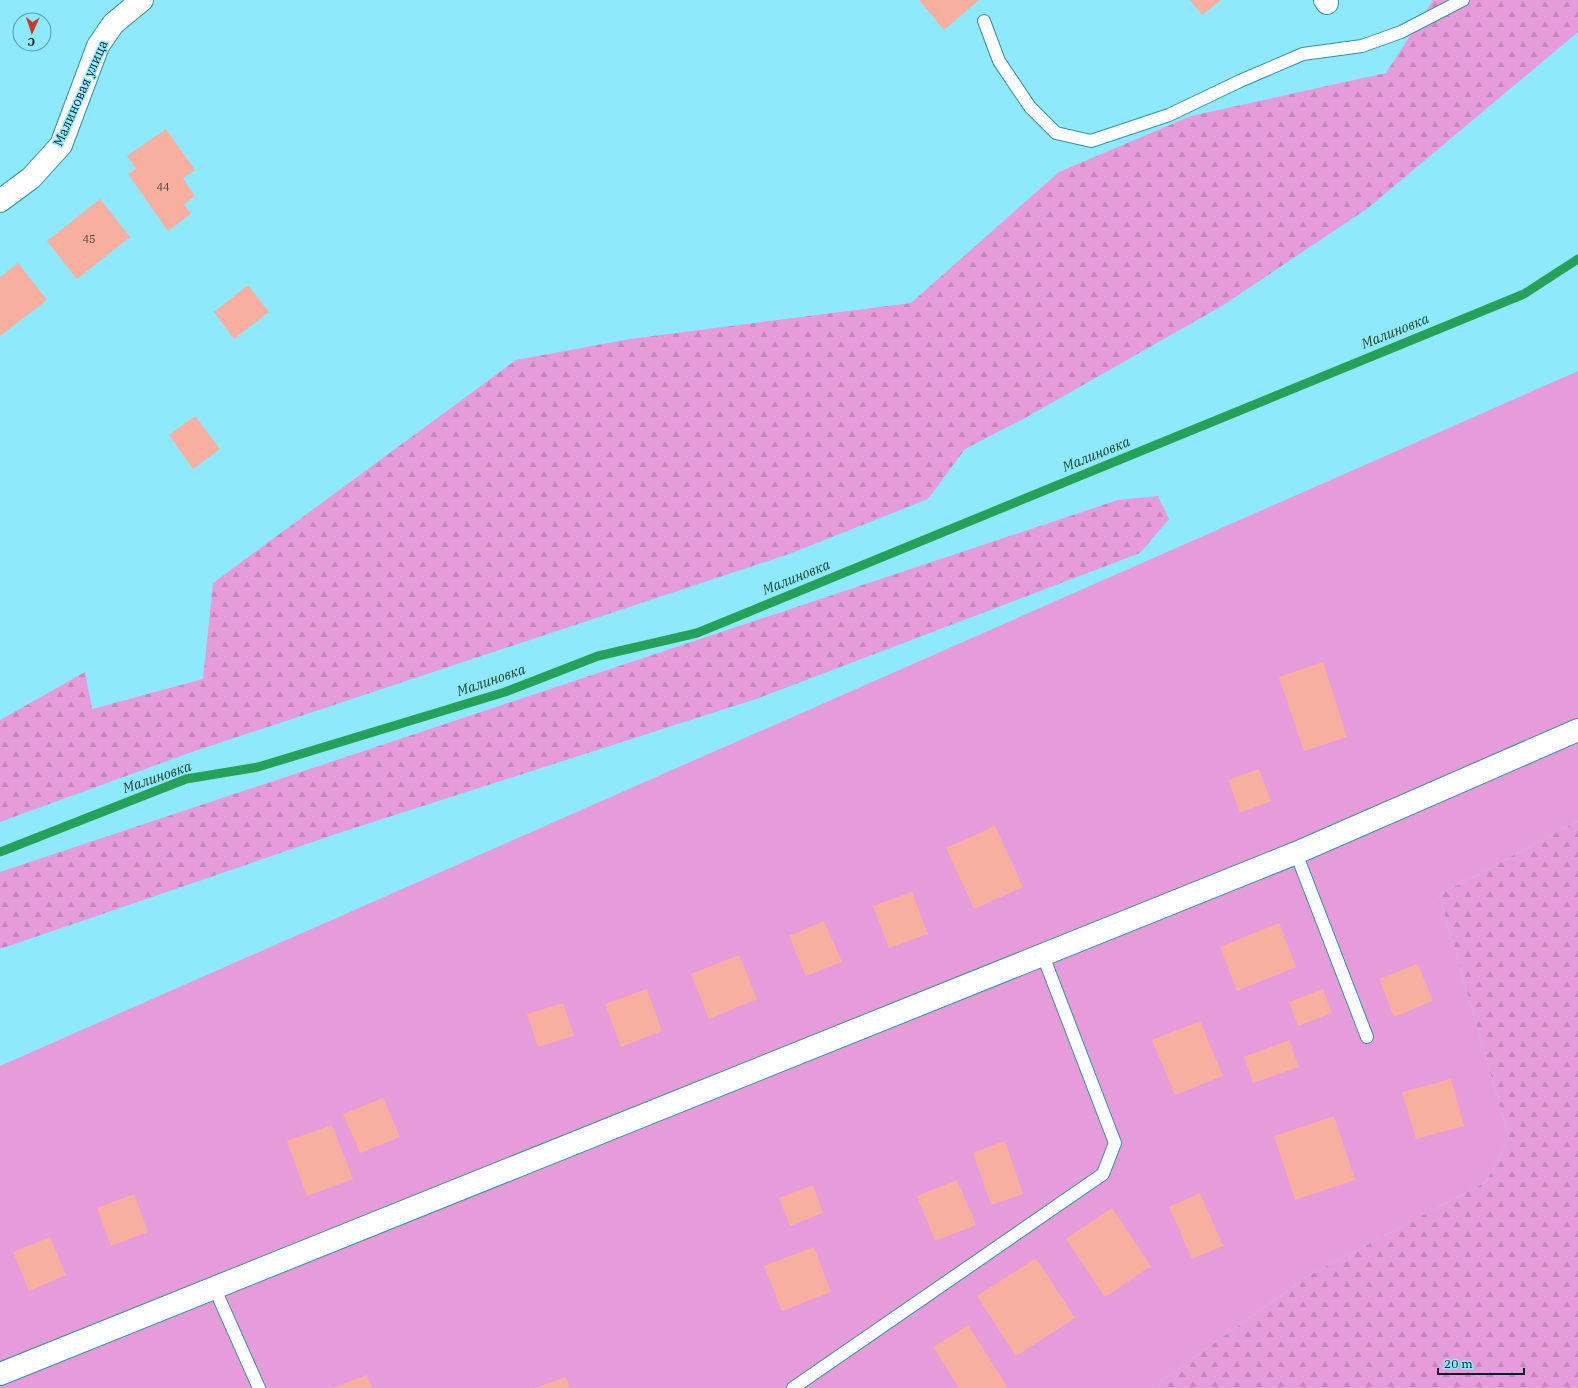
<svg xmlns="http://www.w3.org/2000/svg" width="1578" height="1388" font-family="'IBM Plex Serif',serif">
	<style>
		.green { fill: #e69cda }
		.forest { fill: url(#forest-firs) }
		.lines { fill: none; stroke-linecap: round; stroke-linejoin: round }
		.stream { stroke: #25a15a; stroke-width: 9 }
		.building { fill: #f8af9f }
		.lane-casing { stroke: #3291a3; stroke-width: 14 }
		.street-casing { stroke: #3291a3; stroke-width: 24 }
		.lane { stroke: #fff; stroke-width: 12 }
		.street { stroke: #fff; stroke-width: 22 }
		.labels { text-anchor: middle; stroke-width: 3; stroke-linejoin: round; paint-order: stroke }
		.number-label { font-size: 11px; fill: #414545 }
		.street-label { font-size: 13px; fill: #042227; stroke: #8fe9fc }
		.water-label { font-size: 14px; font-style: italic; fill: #184629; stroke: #8fe9fc }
	</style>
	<defs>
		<pattern id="forest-firs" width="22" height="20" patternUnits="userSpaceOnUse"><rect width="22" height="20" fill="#e69cda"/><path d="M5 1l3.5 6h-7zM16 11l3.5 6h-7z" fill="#c486bb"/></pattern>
	</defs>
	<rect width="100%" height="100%" fill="#8fe9fc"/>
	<polygon class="green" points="1578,371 1578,821 1439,895 1509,1138 1486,1182 1306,1277 1152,1388 0,1388 0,1066"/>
	<g class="forest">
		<polygon points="1433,0 1578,0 1578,32 1368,208 1222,306 1025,418 965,449 928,499 789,554 189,753 0,822 0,720 85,672 92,709 203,679 213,583 516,360 630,339 911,303 1059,172 1191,116 1386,73"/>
		<polygon points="1158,496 1169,519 1140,553 759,698 339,833 0,949 0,872 1118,500"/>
		<polygon points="1578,821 1578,1388 1152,1388 1306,1277 1486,1182 1509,1138 1439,895"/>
	</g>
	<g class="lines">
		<polyline class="stream" points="0,852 186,779 258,767 505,692 598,656 697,633 1524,294 1578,259"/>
	</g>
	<g class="building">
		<polygon points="919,0 979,0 944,30"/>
		<polygon points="1190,0 1221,0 1202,15"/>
		<polygon points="166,129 195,170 183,178 195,196 184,204 191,214 168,231 128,174 136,169 127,156"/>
		<polygon points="100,199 130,237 77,279 47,241"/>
		<polygon points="18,263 47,300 0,336 0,277"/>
		<polygon points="248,285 269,312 234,339 214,312"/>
		<polygon points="195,416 220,449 193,469 169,435"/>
		<polygon points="1323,662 1347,737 1304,751 1279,677"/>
		<polygon points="1259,769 1271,801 1240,813 1228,780"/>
		<polygon points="995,826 1023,887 974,909 946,848"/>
		<polygon points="912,892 928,934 889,948 873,906"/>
		<polygon points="824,921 842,962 806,976 789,936"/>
		<polygon points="1279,923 1296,967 1237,991 1220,947"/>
		<polygon points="739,955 757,999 709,1019 691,974"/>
		<polygon points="1418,964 1433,1001 1394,1017 1379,979"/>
		<polygon points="647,989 662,1031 621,1047 605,1004"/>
		<polygon points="1323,989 1332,1013 1298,1026 1289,1002"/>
		<polygon points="563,1003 574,1036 538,1047 527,1014"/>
		<polygon points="1200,1021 1223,1076 1175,1095 1152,1040"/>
		<polygon points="1289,1040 1299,1067 1253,1083 1244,1057"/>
		<polygon points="1451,1079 1464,1126 1416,1139 1402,1092"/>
		<polygon points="383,1098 400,1137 360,1153 343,1114"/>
		<polygon points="1334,1116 1355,1180 1295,1200 1274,1136"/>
		<polygon points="332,1125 353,1179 307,1196 287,1141"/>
		<polygon points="1005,1141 1023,1194 991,1205 973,1153"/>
		<polygon points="957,1180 976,1225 935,1241 917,1196"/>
		<polygon points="813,1185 823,1213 790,1226 779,1198"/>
		<polygon points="1200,1193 1223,1246 1192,1259 1169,1207"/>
		<polygon points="134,1194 148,1232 111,1246 97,1208"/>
		<polygon points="1112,1208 1151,1266 1105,1297 1066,1239"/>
		<polygon points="50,1237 66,1275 29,1291 13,1252"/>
		<polygon points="814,1247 831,1292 782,1311 764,1266"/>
		<polygon points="1036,1258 1075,1318 1016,1356 977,1296"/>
		<polygon points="968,1325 1007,1386 1004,1388 959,1388 933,1347"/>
		<polygon points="367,1375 372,1388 333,1388"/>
		<polygon points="566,1377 570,1388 534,1388"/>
	</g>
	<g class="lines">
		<defs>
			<g id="lane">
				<polyline points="984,21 999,61 1030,107 1056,133 1091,141 1169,115 1240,81 1303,54 1362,46 1401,32 1463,0"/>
				<polyline points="1296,853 1367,1037"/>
				<polyline points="214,1287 259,1388"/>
				<polyline points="793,1388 1103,1174 1115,1143 1042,953"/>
			</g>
			<g id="street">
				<polyline points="1325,0 1327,3"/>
				<polyline points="0,201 31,178 61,145 98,46 113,24 142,0"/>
				<polyline points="0,1374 1296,853 1578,730"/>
			</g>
		</defs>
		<use href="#lane" class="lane-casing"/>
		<use href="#street" class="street-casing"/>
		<use href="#lane" class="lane"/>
		<use href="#street" class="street"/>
	</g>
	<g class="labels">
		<g class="number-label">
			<text x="163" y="191">44</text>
			<text x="89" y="243">45</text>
		</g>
		<g class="street-label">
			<text transform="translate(80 93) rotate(-66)" y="5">Малиновая улица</text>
		</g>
		<g class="water-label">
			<text transform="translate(1395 331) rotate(-22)" y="5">Малиновка</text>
			<text transform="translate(1096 454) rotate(-22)" y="5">Малиновка</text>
			<text transform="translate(796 577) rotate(-22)" y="5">Малиновка</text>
			<text transform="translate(491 680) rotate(-19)" y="5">Малиновка</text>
			<text transform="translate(157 777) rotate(-19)" y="5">Малиновка</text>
		</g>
	</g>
	<g transform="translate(32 32) rotate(183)"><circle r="19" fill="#8fe9fc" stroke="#5799a7"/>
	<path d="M0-3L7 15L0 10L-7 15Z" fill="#c73c22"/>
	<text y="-6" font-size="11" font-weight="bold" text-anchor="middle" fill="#042227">С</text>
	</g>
	<path d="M1438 1368v6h86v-6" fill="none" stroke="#042227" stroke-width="2"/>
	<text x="1444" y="1368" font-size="12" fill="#042227" stroke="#8fe9fc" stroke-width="3" paint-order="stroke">20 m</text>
</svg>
